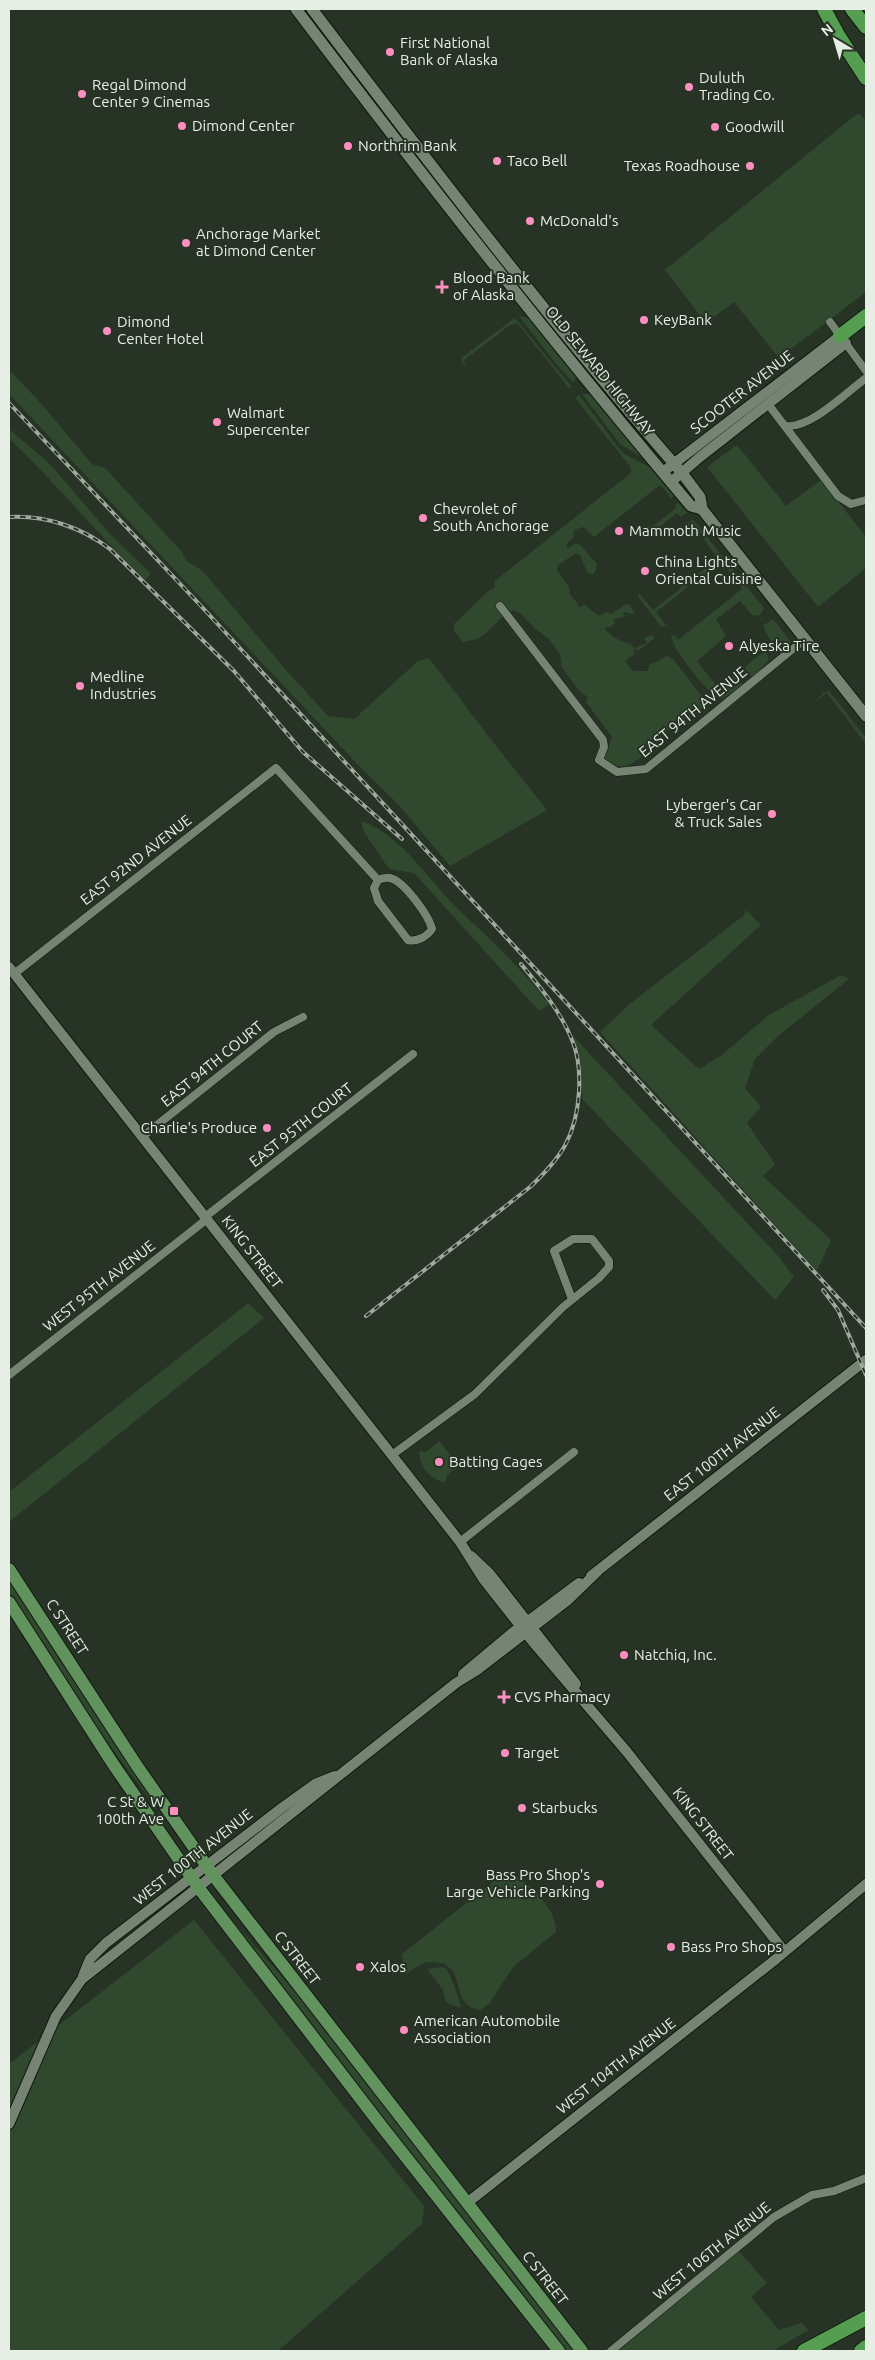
<svg xmlns="http://www.w3.org/2000/svg" width="875" height="2360" font-family="Ubuntu,sans-serif">
	<style>
		.green { fill: #30492e }
		.lines { fill: none; stroke-linecap: round; stroke-linejoin: round }
		.minor-casing { stroke: #0f1a0e; stroke-width: 9 }
		.tertiary-casing { stroke: #0f1a0e; stroke-width: 12 }
		.secondary-casing { stroke: #0f1a0e; stroke-width: 13 }
		.primary-casing { stroke: #0f1a0e; stroke-width: 14 }
		.motorway-casing { stroke: #0f1a0e; stroke-width: 16 }
		.minor { stroke: #768474; stroke-width: 8 }
		.tertiary { stroke: #768474; stroke-width: 10 }
		.secondary { stroke: #768474; stroke-width: 11 }
		.primary { stroke: #62935e; stroke-width: 12 }
		.motorway { stroke: #559d50; stroke-width: 14 }
		.rail-casing { stroke: #9fa99e; stroke-width: 4 }
		.rail { stroke: #273325; stroke-width: 2; stroke-dasharray: 5.5; stroke-linecap: butt }
		.poi-dot { fill: #fd8ec0; stroke: #273325; stroke-width: 2 }
		.labels { text-anchor: middle; stroke-width: 4; stroke-linejoin: round; paint-order: stroke }
		.poi-label { font-size: 15px; fill: #e6eee5; stroke: #273325; text-anchor: start }
		.street-label { font-size: 15px; fill: #e6eee5; stroke: #273325 }
	</style>
	<rect width="100%" height="100%" fill="#273325"/>
	<g class="green">
		<polygon points="858,113 866,120 866,292 779,358 734,302 706,323 665,270"/>
		<polygon points="519,316 532,319 573,371 576,376 574,383 557,365"/>
		<polygon points="515,318 572,387 570,389 518,324 510,325 463,361 466,366 463,365 461,358"/>
		<polygon points="9,370 38,400 92,464 105,468 182,552 186,561 202,570 286,670 328,716 354,719 418,661 429,658 493,742 547,810 450,866 398,804 362,769 9,394"/>
		<polygon points="582,394 591,394 651,463 620,444"/>
		<path d="M579,395L618,447L624,454L651,468L674,496L671,498L660,485L594,537L583,527L574,530L573,538L567,543V549L576,543L580,545L597,564L595,572L592,575L587,572L580,555L576,553L558,565L557,570L570,589L569,593L580,607L585,605L599,616L607,612L612,614L626,604L630,605L635,615L625,612L622,614L626,616L613,620L615,623L611,627H606L605,630C613,636 620,643 630,643L634,648L647,643L644,638L652,635L655,638L638,651L636,649L633,651L635,654L625,661L633,671H648L649,665L667,656L673,659L707,703L698,712L655,739L640,758L626,767L612,765L604,760L612,737L586,702L588,697L579,691L562,667L560,654L549,639L534,628L521,614L513,610C491,622 491,639 463,642L454,631V624C468,612 480,596 495,587V581L632,472L630,466L575,398Z"/>
		<path d="M9,429L50,464L110,534L151,574L145,580C98,534 56,484 9,438Z"/>
		<polygon points="737,445 786,506 821,480 866,537 866,568 818,607 707,467"/>
		<polygon points="679,503 687,513 681,517 677,513 653,532 655,537 648,536 644,529 647,526 652,527 676,508 675,505"/>
		<polygon points="693,519 726,561 723,564 721,561 656,612 666,625 661,627 638,596 639,593 653,610 681,588 685,579 688,582 718,558 695,527 690,530 686,525"/>
		<path d="M730,568H732L764,608L760,615L753,616L740,601L716,619L726,636L697,661L719,689L732,676L742,684L740,688L721,699C708,695 673,650 671,636L674,635L678,640L742,589L728,570Z"/>
		<path d="M773,619L791,642L786,649C776,649 765,636 764,625Z"/>
		<polygon points="766,650 769,660 755,675 751,676 745,669 747,665"/>
		<polygon points="817,686 824,693 829,691 866,738 866,744 827,693 813,703 823,693"/>
		<path d="M361,821C398,832 429,880 456,907C489,938 521,968 549,1004L539,1011L414,873L389,869L364,832Z"/>
		<polygon points="746,910 761,925 651,1025 699,1069 723,1054 769,1015 841,975 849,979 778,1036 755,1059 745,1088 761,1107 747,1123 775,1164 763,1176 831,1240 817,1271 600,1032 631,1003 743,916"/>
		<polygon points="574,1037 779,1257 794,1277 775,1300 583,1100"/>
		<polygon points="248,1303 264,1318 9,1522 9,1492"/>
		<path d="M439,1441L458,1465L447,1475L445,1483C428,1477 421,1469 419,1451L426,1452Z"/>
		<polygon points="9,1580 155,1802 153,1803 87,1715 9,1593"/>
		<path d="M508,1870C527,1884 557,1906 556,1932L513,1967L489,2004L480,2010C455,2005 463,1987 452,1970C450,1968 446,1965 443,1963L425,1962L405,1974L402,1954Z"/>
		<polygon points="226,1913 298,1995 576,2351 565,2351 552,2336"/>
		<polygon points="194,1920 424,2206 422,2224 278,2351 9,2351 9,2064"/>
		<path d="M441,1967L446,1968C451,1977 461,1999 460,2008L446,2002L443,1990L427,1969Z"/>
		<polygon points="738,2250 767,2283 751,2297 779,2330 802,2323 808,2330 773,2351 618,2351"/>
	</g>
	<g class="lines">
		<defs>
			<g id="minor">
				<polyline points="830,322 866,371"/>
				<polyline points="768,404 838,496 851,504 866,500"/>
				<path d="M786,426C810,429 847,392 866,378"/>
				<polyline points="500,606 603,740 604,747 599,760 617,772 646,769 805,639"/>
				<path d="M14,974L276,768L378,880L374,888L378,901L408,940C416,942 427,937 432,929C429,916 404,881 390,878C385,877 382,878 378,880"/>
				<polyline points="142,1137 274,1032 303,1017"/>
				<polyline points="205,1217 413,1054"/>
				<polyline points="9,1375 207,1219"/>
				<polyline points="392,1455 475,1394 563,1307 599,1278 609,1267 609,1261 592,1239 573,1239 554,1251 572,1299"/>
				<polyline points="460,1542 574,1452"/>
				<polyline points="611,2351 774,2217 812,2195 834,2191 866,2178"/>
			</g>
			<g id="tertiary">
				<polyline points="663,472 840,336"/>
				<polyline points="671,482 700,457 846,343"/>
				<polyline points="9,967 460,1542 484,1580 533,1642 627,1752 784,1951"/>
				<polyline points="471,1556 490,1574 576,1684"/>
				<polyline points="591,1576 866,1360"/>
				<polyline points="463,1674 512,1633 579,1583"/>
				<polyline points="83,1976 90,1959 106,1943 283,1807 315,1784 335,1776"/>
				<polyline points="9,2124 56,2016 82,1979 456,1683 477,1670 568,1600 597,1572"/>
				<polyline points="467,2203 776,1959 866,1884"/>
			</g>
			<g id="secondary">
				<path d="M296,9C424,178 554,344 691,506L702,509"/>
				<path d="M312,9C432,167 552,324 682,473L700,497L702,509L866,716"/>
			</g>
			<g id="primary">
				<polyline points="9,1569 137,1766 213,1875 582,2351"/>
				<polyline points="9,1602 113,1764 198,1887 383,2128 559,2351"/>
			</g>
			<g id="motorway">
				<polyline points="824,9 838,35 866,78"/>
				<polyline points="852,9 866,27"/>
				<polyline points="840,336 866,316"/>
				<polyline points="804,2351 866,2318"/>
				<polyline points="861,2351 866,2347"/>
			</g>
		</defs>
		<use href="#minor" class="minor-casing"/>
		<use href="#tertiary" class="tertiary-casing"/>
		<use href="#secondary" class="secondary-casing"/>
		<use href="#primary" class="primary-casing"/>
		<use href="#motorway" class="motorway-casing"/>
		<use href="#minor" class="minor"/>
		<use href="#tertiary" class="tertiary"/>
		<use href="#secondary" class="secondary"/>
		<use href="#primary" class="primary"/>
		<use href="#motorway" class="motorway"/>
		<defs>
			<g id="rail">
				<polyline points="9,403 202,607 866,1328"/>
				<path d="M9,517C45,515 81,527 110,549L234,671L303,752L402,839"/>
				<polyline points="823,1290 838,1310 866,1375"/>
				<path d="M366,1316L530,1187C562,1157 576,1136 579,1092C580,1074 579,1056 572,1040C561,1012 540,987 521,964"/>
			</g>
		</defs>
		<use href="#rail" class="rail-casing"/>
		<use href="#rail" class="rail"/>
	</g>
	<g class="poi-dot">
		<circle cx="390" cy="52" r="5"/>
		<circle cx="689" cy="87" r="5"/>
		<circle cx="82" cy="94" r="5"/>
		<circle cx="182" cy="126" r="5"/>
		<circle cx="715" cy="127" r="5"/>
		<circle cx="348" cy="146" r="5"/>
		<circle cx="497" cy="161" r="5"/>
		<circle cx="750" cy="166" r="5"/>
		<circle cx="530" cy="221" r="5"/>
		<circle cx="186" cy="243" r="5"/>
		<path d="M439.5 279.5h5v5h5v5h-5v5h-5v-5h-5v-5h5z"/>
		<circle cx="644" cy="320" r="5"/>
		<circle cx="107" cy="331" r="5"/>
		<circle cx="217" cy="422" r="5"/>
		<circle cx="423" cy="518" r="5"/>
		<circle cx="619" cy="531" r="5"/>
		<circle cx="645" cy="571" r="5"/>
		<circle cx="729" cy="646" r="5"/>
		<circle cx="80" cy="686" r="5"/>
		<circle cx="772" cy="814" r="5"/>
		<circle cx="267" cy="1128" r="5"/>
		<circle cx="439" cy="1462" r="5"/>
		<circle cx="624" cy="1655" r="5"/>
		<path d="M501.5 1689.5h5v5h5v5h-5v5h-5v-5h-5v-5h5z"/>
		<circle cx="505" cy="1753" r="5"/>
		<circle cx="522" cy="1808" r="5"/>
		<rect x="169" y="1806" width="10" height="10" rx="2.5"/>
		<circle cx="600" cy="1884" r="5"/>
		<circle cx="671" cy="1947" r="5"/>
		<circle cx="360" cy="1967" r="5"/>
		<circle cx="404" cy="2030" r="5"/>
	</g>
	<g class="labels">
		<g class="poi-label">
			<text x="400" y="48">First National<tspan x="400" dy="17">Bank of Alaska</tspan></text>
			<text x="699" y="83">Duluth<tspan x="699" dy="17">Trading Co.</tspan></text>
			<text x="92" y="90">Regal Dimond<tspan x="92" dy="17">Center 9 Cinemas</tspan></text>
			<text x="192" y="131">Dimond Center</text>
			<text x="725" y="132">Goodwill</text>
			<text x="358" y="151">Northrim Bank</text>
			<text x="507" y="166">Taco Bell</text>
			<text x="740" y="171" text-anchor="end">Texas Roadhouse</text>
			<text x="540" y="226">McDonald's</text>
			<text x="196" y="239">Anchorage Market<tspan x="196" dy="17">at Dimond Center</tspan></text>
			<text x="453" y="283">Blood Bank<tspan x="453" dy="17">of Alaska</tspan></text>
			<text x="654" y="325">KeyBank</text>
			<text x="117" y="327">Dimond<tspan x="117" dy="17">Center Hotel</tspan></text>
			<text x="227" y="418">Walmart<tspan x="227" dy="17">Supercenter</tspan></text>
			<text x="433" y="514">Chevrolet of<tspan x="433" dy="17">South Anchorage</tspan></text>
			<text x="629" y="536">Mammoth Music</text>
			<text x="655" y="567">China Lights<tspan x="655" dy="17">Oriental Cuisine</tspan></text>
			<text x="739" y="651">Alyeska Tire</text>
			<text x="90" y="682">Medline<tspan x="90" dy="17">Industries</tspan></text>
			<text x="762" y="810" text-anchor="end">Lyberger's Car<tspan x="762" dy="17">&amp; Truck Sales</tspan></text>
			<text x="257" y="1133" text-anchor="end">Charlie's Produce</text>
			<text x="449" y="1467">Batting Cages</text>
			<text x="634" y="1660">Natchiq, Inc.</text>
			<text x="514" y="1702">CVS Pharmacy</text>
			<text x="515" y="1758">Target</text>
			<text x="164" y="1807" text-anchor="end">C St &amp; W<tspan x="164" dy="17">100th Ave</tspan></text>
			<text x="532" y="1813">Starbucks</text>
			<text x="590" y="1880" text-anchor="end">Bass Pro Shop's<tspan x="590" dy="17">Large Vehicle Parking</tspan></text>
			<text x="681" y="1952">Bass Pro Shops</text>
			<text x="370" y="1972">Xalos</text>
			<text x="414" y="2026">American Automobile<tspan x="414" dy="17">Association</tspan></text>
		</g>
		<g class="street-label">
			<text transform="translate(600 371) rotate(51)" y="5">OLD SEWARD HIGHWAY</text>
			<text transform="translate(742 392) rotate(-38)" y="5">SCOOTER AVENUE</text>
			<text transform="translate(693 712) rotate(-39)" y="5">EAST 94TH AVENUE</text>
			<text transform="translate(136 860) rotate(-38)" y="5">EAST 92ND AVENUE</text>
			<text transform="translate(212 1064) rotate(-39)" y="5">EAST 94TH COURT</text>
			<text transform="translate(301 1125) rotate(-38)" y="5">EAST 95TH COURT</text>
			<text transform="translate(252 1252) rotate(52)" y="5">KING STREET</text>
			<text transform="translate(99 1286) rotate(-38)" y="5">WEST 95TH AVENUE</text>
			<text transform="translate(722 1454) rotate(-38)" y="5">EAST 100TH AVENUE</text>
			<text transform="translate(67 1627) rotate(57)" y="5">C STREET</text>
			<text transform="translate(703 1824) rotate(52)" y="5">KING STREET</text>
			<text transform="translate(193 1857) rotate(-38)" y="5">WEST 100TH AVENUE</text>
			<text transform="translate(297 1958) rotate(52)" y="5">C STREET</text>
			<text transform="translate(616 2066) rotate(-38)" y="5">WEST 104TH AVENUE</text>
			<text transform="translate(712 2251) rotate(-39)" y="5">WEST 106TH AVENUE</text>
			<text transform="translate(545 2278) rotate(52)" y="5">C STREET</text>
		</g>
	</g>
	<rect width="875" height="2360" fill="none" stroke="#e6eee5" stroke-width="20"/>
	<g transform="translate(835 40) rotate(322)" stroke="#273325" stroke-width="4" paint-order="stroke">
	<path d="M0-4L9 19L0 12L-9 19Z" fill="#e6eee5"/>
	<text y="-8" font-size="14" font-weight="bold" text-anchor="middle" fill="#e6eee5">N</text>
	</g>
</svg>
